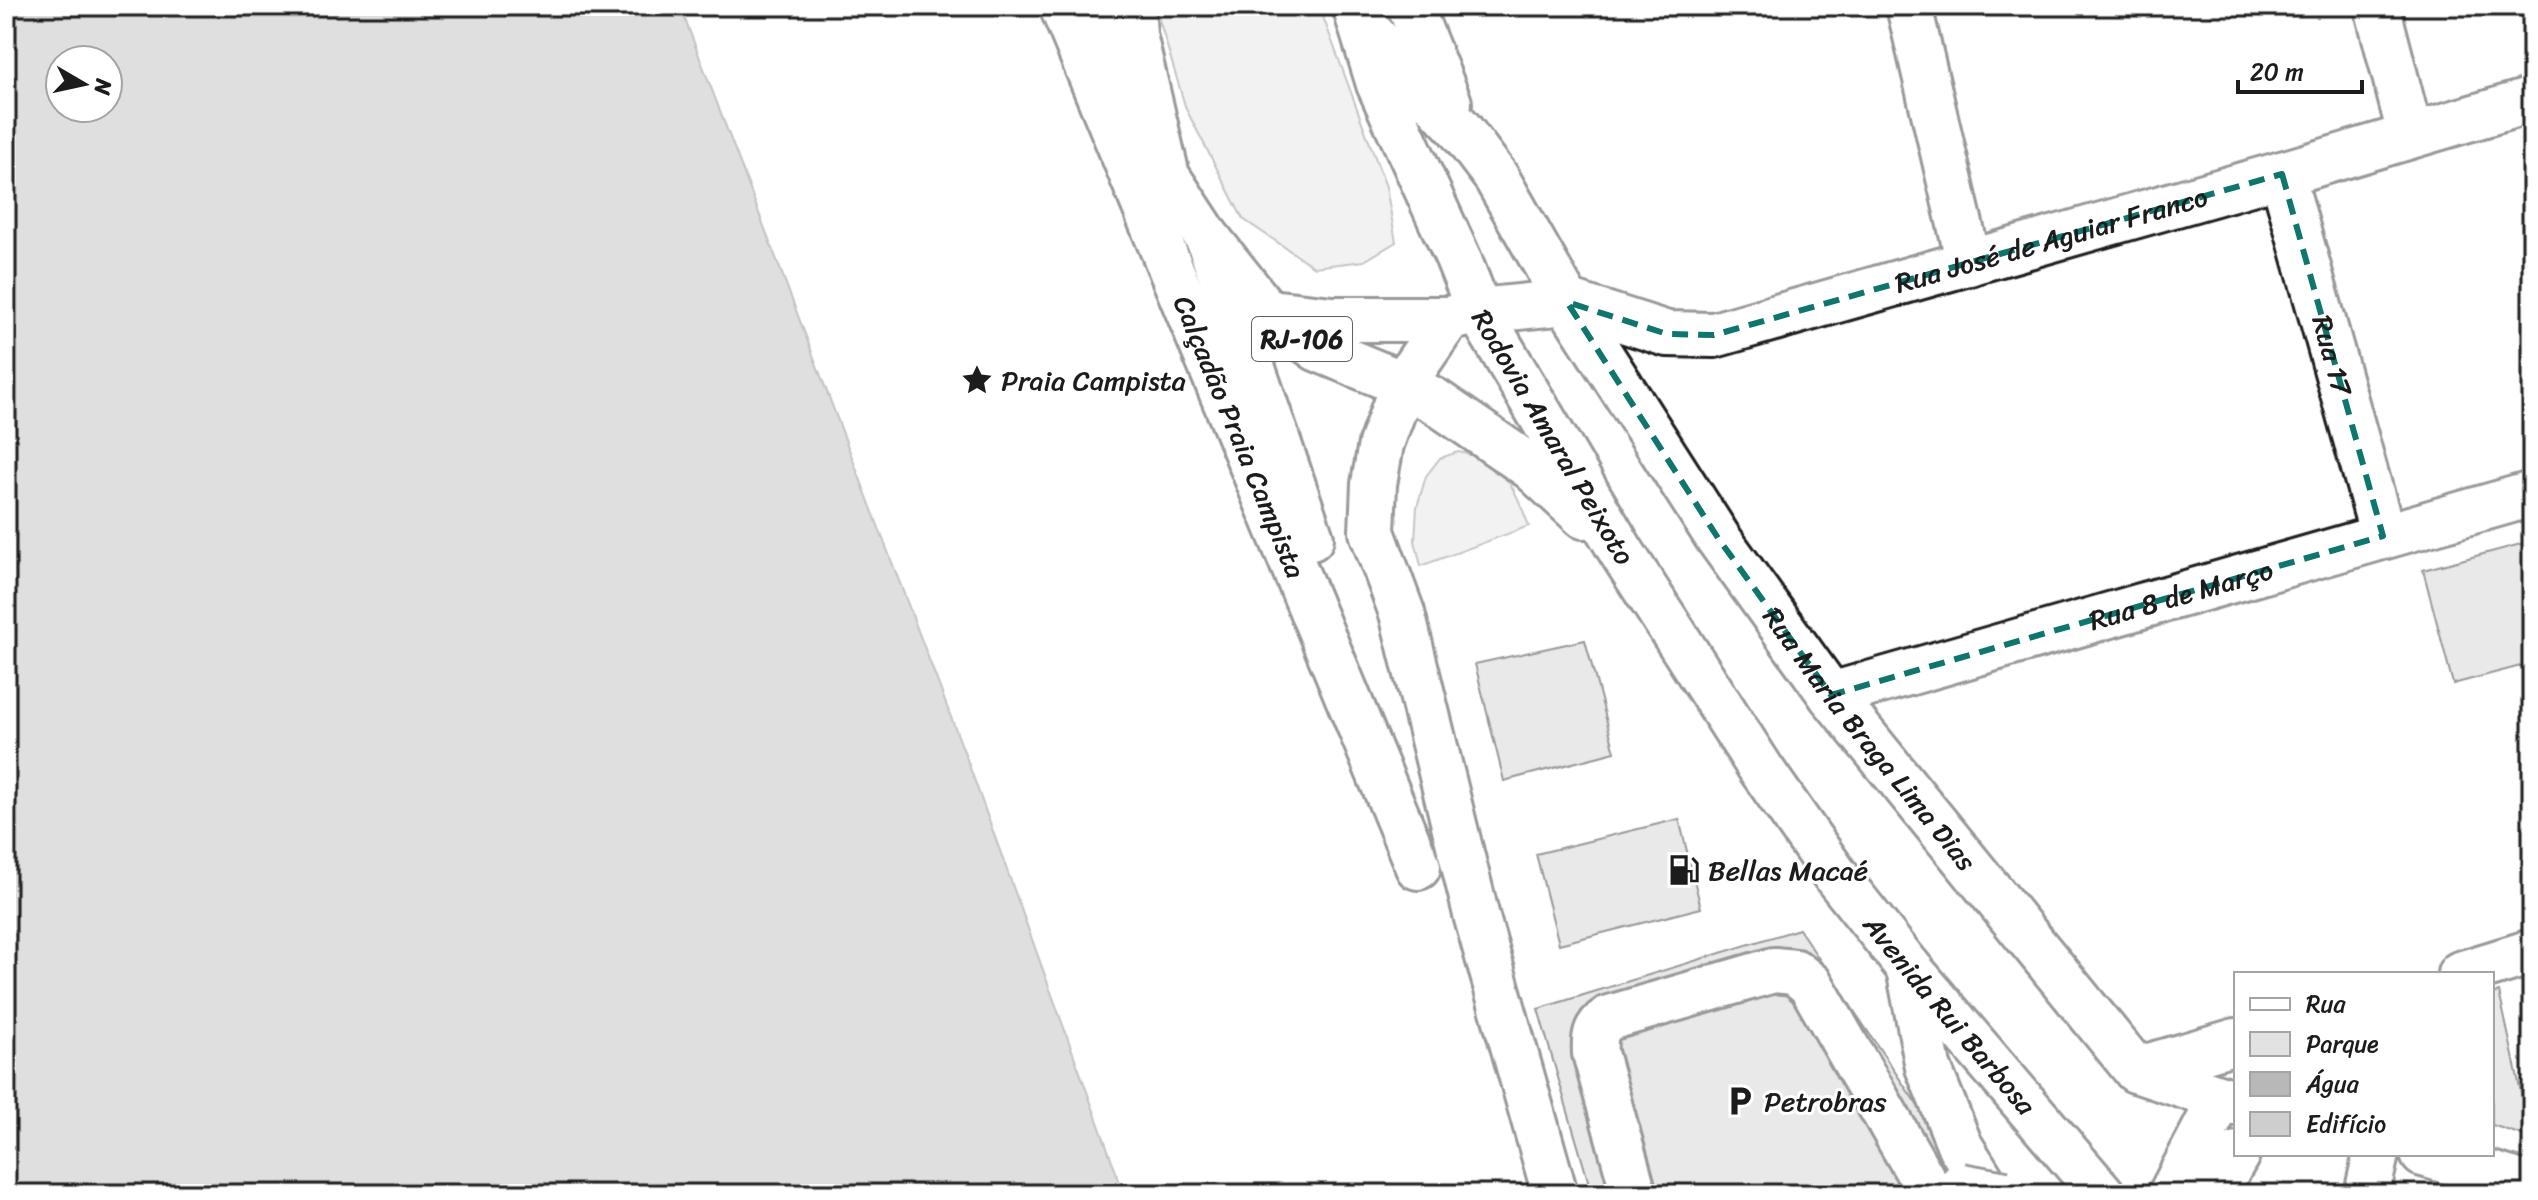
<svg xmlns="http://www.w3.org/2000/svg" width="2538" height="1200" font-family="Sriracha,sans-serif">
	<style>
		.green { fill: #e2e2e2; stroke: #7f7f7f; stroke-width: 2 }
		.water { fill: #b8b8b8; stroke: #7a7a7a; stroke-width: 2; fill-rule: evenodd }
		.building { fill: #cecece; stroke: #1c1c1c; stroke-width: 2 }
		.lines { fill: none; stroke-linecap: round; stroke-linejoin: round }
		.minor-casing { stroke: #1c1c1c; stroke-width: 50 }
		.major-casing { stroke: #1c1c1c; stroke-width: 50 }
		.highway-casing { stroke: #1c1c1c; stroke-width: 50 }
		.minor { stroke: #fff; stroke-width: 44 }
		.major { stroke: #fff; stroke-width: 44 }
		.highway { stroke: #fff; stroke-width: 44 }
		.minor-bridge-casing { stroke: #1c1c1c; stroke-width: 50; stroke-linecap: butt }
		.minor-bridge { stroke: #fff; stroke-width: 44 }
		.marked { fill: none; stroke: #0f766e; stroke-width: 6; stroke-dasharray: 16 10; stroke-linejoin: round }
		.labels { text-anchor: middle; stroke-width: 6; stroke-linejoin: round; paint-order: stroke }
		.shield { fill: #fff; stroke: #606060; stroke-width: 2 }
		.shield-label { font-size: 26px; font-weight: bold; fill: #1c1c1c }
		.street-label { font-size: 28px; fill: #1c1c1c; stroke: #fff }
		.poi-label { font-size: 28px; fill: #1c1c1c; stroke: #fff; text-anchor: start }
	</style>
	<rect width="100%" height="100%" fill="#fff"/>
	<filter id="ink" filterUnits="userSpaceOnUse"><feTurbulence type="fractalNoise" baseFrequency=".0125" numOctaves="2"/><feDisplacementMap in="SourceGraphic" scale="16" xChannelSelector="R" yChannelSelector="G"/><feConvolveMatrix kernelMatrix="1 2 1 2 8 2 1 2 1" color-interpolation-filters="sRGB"/></filter>
	<g filter="url(#ink)">
		<g class="green">
			<polygon points="1155,6 1319,6 1386,187 1396,242 1364,261 1314,267 1243,219 1186,109"/>
			<path d="M1458,452C1504,459 1514,487 1529,526L1421,566L1415,541L1417,507L1426,476L1440,458Z"/>
		</g>
		<path class="water" d="M6,6H680L965,754L1124,1194H6ZM60,60H108V108H60Z"/>
		<g class="building">
			<polygon points="2532,541 2532,663 2453,684 2423,570"/>
			<polygon points="1585,640 1615,752 1504,781 1475,664"/>
			<polygon points="1679,819 1701,908 1559,944 1536,854"/>
			<polygon points="1799,929 1977,1194 1592,1194 1538,1009"/>
			<polygon points="2499,992 2531,1138 2492,1125 2492,994"/>
		</g>
		<g class="lines">
			<defs>
				<g id="minor">
					<path id="s1" d="M1062,6L1418,867"/>
					<polyline points="1104,6 1120,70 1132,95"/>
					<polyline points="1909,6 1969,263"/>
					<polyline points="2377,6 2410,134"/>
					<path id="s2" d="M2282,174L2383,536"/>
					<polyline points="1210,244 1311,538"/>
					<path id="s3" d="M1567,302L1718,538L1831,695L2136,1070L2236,1103"/>
					<polyline points="1403,384 1381,444 1374,484 1372,532 1402,613 1477,918 1555,1194"/>
					<path id="s4" d="M1831,695L2532,494"/>
					<polyline points="1909,968 1928,1067 1960,1146 1990,1194"/>
					<polyline points="2460,974 2532,952"/>
					<polyline points="2136,1070 2236,1041"/>
					<polyline points="2423,1154 2532,1186"/>
					<path d="M1634,1194L1595,1053C1594,1037 1595,1027 1609,1018L1774,970L1795,972L1811,985L1931,1194"/>
					<polyline points="2171,1194 2221,1098"/>
					<polyline points="2214,1194 2237,1154"/>
					<polyline points="2367,1194 2376,1154"/>
				</g>
				<g id="major">
					<polyline points="1410,6 1449,103"/>
					<polyline points="1362,24 1459,128 1496,177 1567,302"/>
					<path id="s5" d="M1403,384L1448,319L1479,311L1567,302L1667,334L1714,335L2282,174L2532,100"/>
				</g>
				<g id="highway">
					<polyline points="1132,6 1134,35 1167,176 1207,237 1266,311 1318,349 1403,384 1435,401 1532,468 1584,516"/>
					<path id="s6" d="M1355,6L1379,84L1458,258L1479,311L1621,551L1761,769L1835,875L1909,968L2102,1194"/>
					<polyline points="1269,312 1333,319 1448,319"/>
				</g>
			</defs>
			<use href="#minor" class="minor-casing"/>
			<use href="#major" class="major-casing"/>
			<use href="#highway" class="highway-casing"/>
			<use href="#minor" class="minor"/>
			<use href="#major" class="major"/>
			<use href="#highway" class="highway"/>
			<defs>
				<polyline id="minor-bridge" points="1961,1186 2005,1194"/>
			</defs>
			<use href="#minor-bridge" class="minor-bridge-casing"/>
			<use href="#minor-bridge" class="minor-bridge"/>
		</g>
	</g>
	<path d="M0 0H2538V1200H0ZM2282,174L2383,536L1831,695L1718,538L1567,302L1667,334L1714,335Z" fill="#fff" fill-opacity=".55" fill-rule="evenodd"/>
	<path class="marked" d="M2282,174L2383,536L1831,695L1718,538L1567,302L1667,334L1714,335Z"/>
	<defs>
		<symbol id="sight-bare" viewBox="-9 -9 18 18"><path d="M0-6L1.8-2.2L6-1.7L2.9 1.2L3.7 5.4L0 3.3L-3.7 5.4L-2.9 1.2L-6-1.7L-1.8-2.2Z" fill="#1c1c1c" stroke="#fff" stroke-width="2.5" paint-order="stroke"/></symbol>
		<symbol id="fuel-bare" viewBox="-9 -9 18 18"><path d="M-5.5-6h7V0h2V4h1.3V-2.5L3-4.5l.8-.8L6-3V5H2.5V1h-1V6h-7ZM-4.2-4.7v3.2H.2V-4.7Z" fill="#1c1c1c" stroke="#fff" stroke-width="2.5" paint-order="stroke"/></symbol>
		<symbol id="parking-bare" viewBox="-9 -9 18 18"><path d="M-3.5-5.5H1a3.5 3.5 0 0 1 0 7H-1V5.5H-3.5ZM-1-3.4V-.6H.8a1.4 1.4 0 0 0 0-2.8Z" fill="#1c1c1c" stroke="#fff" stroke-width="2.5" paint-order="stroke"/></symbol>
	</defs>
	<g fill-rule="evenodd">
		<use href="#sight-bare" x="955" y="358" width="44" height="44"/>
		<use href="#fuel-bare" x="1662" y="848" width="44" height="44"/>
		<use href="#parking-bare" x="1718" y="1079" width="44" height="44"/>
	</g>
	<g class="labels">
		<rect class="shield" x="1252" y="317" width="100" height="44" rx="6"/>
		<g class="shield-label">
			<text x="1302" y="348">RJ-106</text>
		</g>
		<g class="street-label">
			<text dy="10" stroke="none"><textPath href="#s5" startOffset="702">Rua José de Aguiar Franco</textPath></text>
			<text dy="10" stroke="none"><textPath href="#s2" startOffset="188">Rua 17</textPath></text>
			<text dy="10" stroke="none"><textPath href="#s6" startOffset="476">Rodovia Amaral Peixoto</textPath></text>
			<text dy="10" stroke="none"><textPath href="#s1" startOffset="466">Calçadão Praia Campista</textPath></text>
			<text dy="10" stroke="none"><textPath href="#s4" startOffset="364">Rua 8 de Março</textPath></text>
			<text dy="10" stroke="none"><textPath href="#s3" startOffset="532">Rua Maria Braga Lima Dias</textPath></text>
			<text dy="10" stroke="none"><textPath href="#s6" startOffset="1178">Avenida Rui Barbosa</textPath></text>
		</g>
		<g class="poi-label">
			<text x="1001" y="390">Praia Campista</text>
			<text x="1708" y="880">Bellas Macaé</text>
			<text x="1764" y="1111">Petrobras</text>
		</g>
	</g>
	<rect width="2538" height="1200" fill="none" stroke="#fff" stroke-width="32"/>
	<rect x="16" y="16" width="2506" height="1168" fill="none" stroke="#1c1c1c" stroke-width="3" filter="url(#ink)"/>
	<rect x="2234" y="972" width="260" height="184" fill="#ffffff" stroke="#a4a4a4" stroke-width="2"/>
	<rect x="2250" y="998" width="40" height="12" fill="#ffffff" stroke="#a4a4a4" stroke-width="2"/>
	<text x="2306" y="1012" font-size="24" fill="#1c1c1c">Rua</text>
	<rect x="2250" y="1032" width="40" height="24" fill="#e2e2e2" stroke="#a4a4a4" stroke-width="2"/>
	<text x="2306" y="1052" font-size="24" fill="#1c1c1c">Parque</text>
	<rect x="2250" y="1072" width="40" height="24" fill="#b8b8b8" stroke="#a4a4a4" stroke-width="2"/>
	<text x="2306" y="1092" font-size="24" fill="#1c1c1c">Água</text>
	<rect x="2250" y="1112" width="40" height="24" fill="#cecece" stroke="#a4a4a4" stroke-width="2"/>
	<text x="2306" y="1132" font-size="24" fill="#1c1c1c">Edifício</text>
	<g transform="translate(84 84) rotate(99)"><circle r="38" fill="#ffffff" stroke="#a4a4a4" stroke-width="2"/>
	<path d="M0-6L14 30L0 20L-14 30Z" fill="#1c1c1c"/>
	<text y="-12" font-size="22" font-weight="bold" text-anchor="middle" fill="#1c1c1c">N</text>
	</g>
	<path d="M2238 80v12h124v-12" fill="none" stroke="#1c1c1c" stroke-width="4"/>
	<text x="2250" y="80" font-size="24" fill="#1c1c1c" stroke="#ffffff" stroke-width="6" paint-order="stroke">20 m</text>
</svg>
